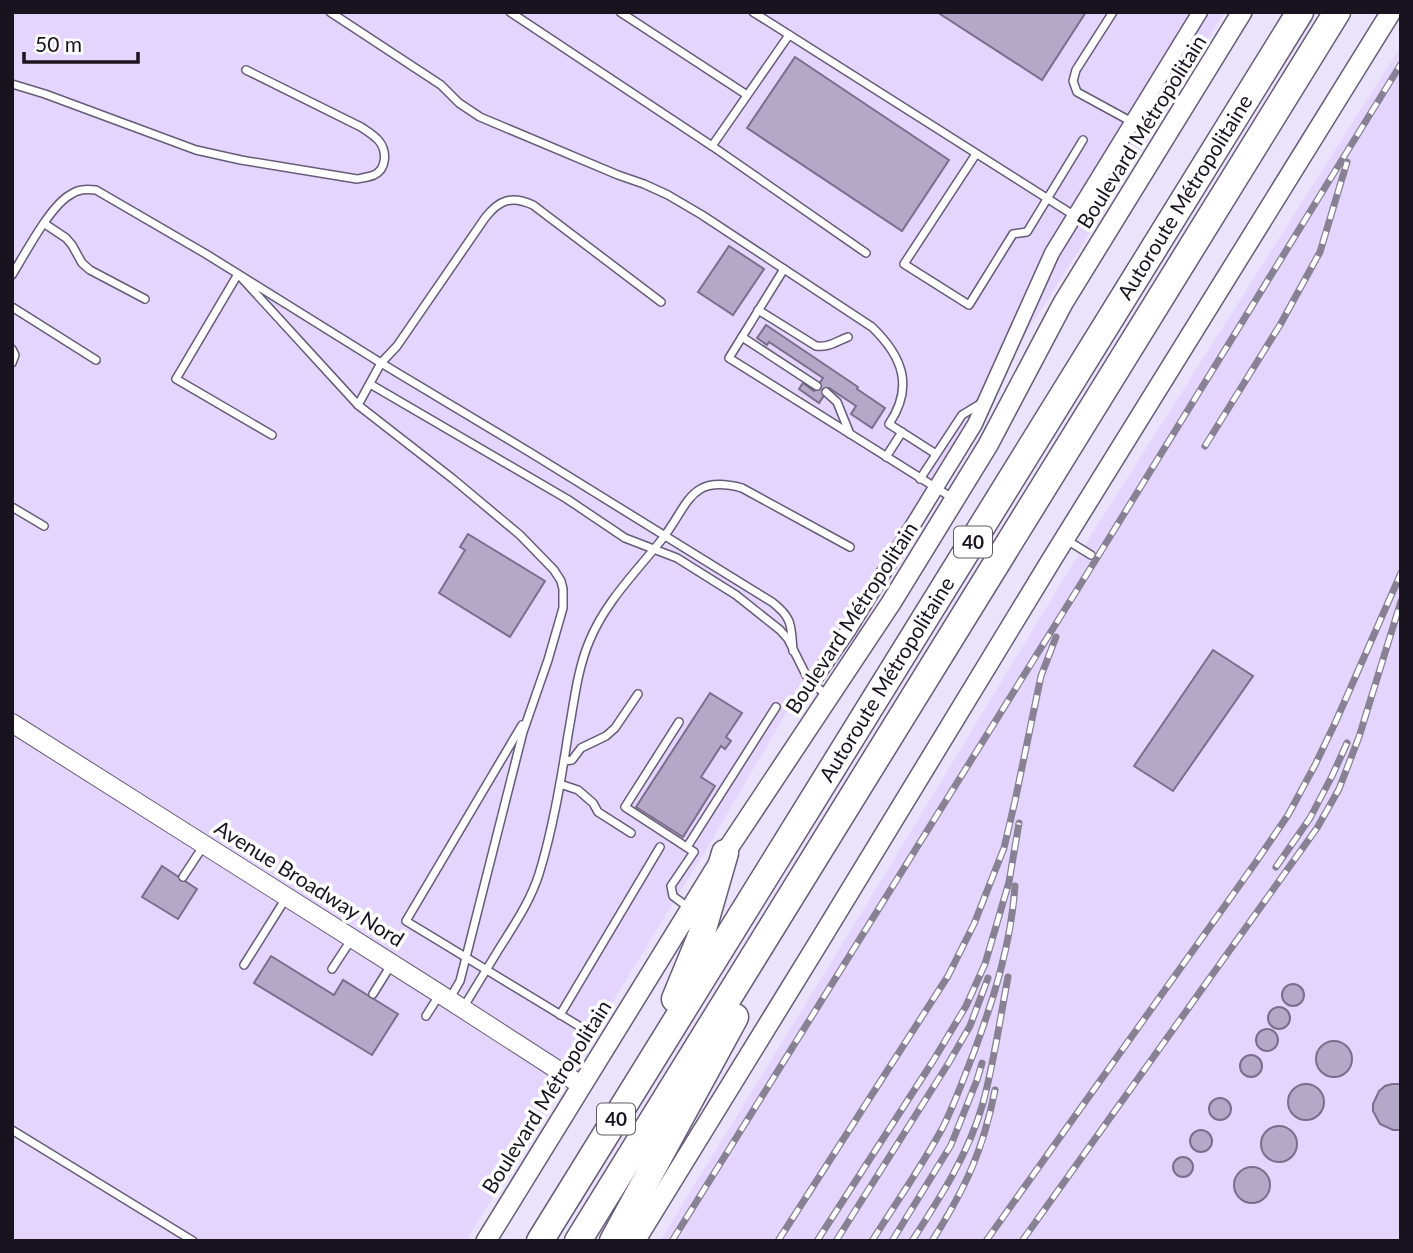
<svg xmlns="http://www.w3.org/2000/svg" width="1413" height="1253" font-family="Lato,sans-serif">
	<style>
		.built { fill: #e4d5fe }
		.building { fill: #b3a8c7; stroke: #7a6e8c; stroke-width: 2 }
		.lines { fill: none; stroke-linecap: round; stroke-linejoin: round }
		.service-casing { stroke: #665b77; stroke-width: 10 }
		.minor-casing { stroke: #665b77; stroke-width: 17 }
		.tertiary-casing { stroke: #665b77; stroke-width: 20 }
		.secondary-casing { stroke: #665b77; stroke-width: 22 }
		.motorway-casing { stroke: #665b77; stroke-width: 29 }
		.service { stroke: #fff; stroke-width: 7 }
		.minor { stroke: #fff; stroke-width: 14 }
		.tertiary { stroke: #fff; stroke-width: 18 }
		.secondary { stroke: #fff; stroke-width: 19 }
		.motorway { stroke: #fff; stroke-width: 26 }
		.rail-casing { stroke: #888194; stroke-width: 7 }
		.rail { stroke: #fff; stroke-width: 4.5; stroke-dasharray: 13; stroke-linecap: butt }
		.labels { text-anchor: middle; stroke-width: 7; stroke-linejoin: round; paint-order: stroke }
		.shield { fill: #fff; stroke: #5d5a62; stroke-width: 2 }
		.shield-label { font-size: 19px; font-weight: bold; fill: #18131f }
		.street-label { font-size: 21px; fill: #18131f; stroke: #fff }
	</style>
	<rect width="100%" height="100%" fill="#ebe2fc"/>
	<g class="built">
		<polygon points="12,12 1224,12 1115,193 799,691 710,843 466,1241 12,1241"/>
		<polygon points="1401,46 1401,1241 660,1241 865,907 1069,570"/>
	</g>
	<g class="building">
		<polygon points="937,12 1086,12 1042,80"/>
		<polygon points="795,57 949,160 902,231 747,128"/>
		<polygon points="729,246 764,269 733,315 698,292"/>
		<polygon points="766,325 858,387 857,389 885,408 872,428 851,414 856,406 829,388 819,403 799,389 803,383 814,391 823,378 769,342 767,345 757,338"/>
		<polygon points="468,534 545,581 510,637 439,593 465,550 460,547"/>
		<polygon points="1213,650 1253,676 1173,791 1134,766"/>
		<polygon points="710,693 742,713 726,737 731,741 725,749 721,746 701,777 715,786 683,837 636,807"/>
		<polygon points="162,866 197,889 178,919 142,897"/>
		<polygon points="271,956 334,995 343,980 398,1014 372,1055 254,983"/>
		<circle cx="1293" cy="995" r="11"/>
		<circle cx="1279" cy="1018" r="11"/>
		<circle cx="1267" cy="1040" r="11"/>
		<circle cx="1334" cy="1059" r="18"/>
		<circle cx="1251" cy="1066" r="11"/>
		<circle cx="1306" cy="1102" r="18"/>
		<polygon points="1392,1084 1401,1084 1401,1130 1393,1130 1380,1124 1373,1111 1373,1104 1379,1091 1385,1086"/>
		<circle cx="1220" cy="1109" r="11"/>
		<circle cx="1279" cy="1144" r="18"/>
		<circle cx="1201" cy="1141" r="11"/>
		<circle cx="1183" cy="1167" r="10"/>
		<circle cx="1252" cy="1185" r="18"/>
	</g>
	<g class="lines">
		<defs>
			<g id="service">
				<path d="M330,12L441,85L459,103L480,117L618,175L644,184L668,195L702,215L872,327C903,357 914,387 889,424L936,454"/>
				<polyline points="510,12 712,146"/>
				<polyline points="620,12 747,95"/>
				<polyline points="753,12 1075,216"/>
				<polyline points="1113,12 1076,70 1073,81 1077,92 1132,122"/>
				<polyline points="789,35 712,146 866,253"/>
				<path d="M12,84L45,94L196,150L241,160L357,179C362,178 369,177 374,175C387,169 387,151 379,141C374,135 367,131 361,127L246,70"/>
				<polyline points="976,154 904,264 969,305 1013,234 1027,232 1083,140"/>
				<polyline points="45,224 66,238 72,245 82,263 90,270 145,299"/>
				<polyline points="784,269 729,358 954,499"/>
				<path d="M12,275C25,254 50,206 70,195C78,189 86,189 96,190L206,254L381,363L397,346L485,218C499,200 511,195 533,205L661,302"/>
				<polyline points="12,307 96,360"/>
				<path d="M758,310L816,346C828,348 837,341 848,337"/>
				<polyline points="742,337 817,386"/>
				<polyline points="12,349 15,355 12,363"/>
				<polyline points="370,384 567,499 625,538 677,558 736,595 780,630 788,639 806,675 812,683 828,696"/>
				<polyline points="826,392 837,402 850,434"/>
				<polyline points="272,435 176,379 238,274 358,405"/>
				<polyline points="886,457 902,432"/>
				<polyline points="920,479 962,415 980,404"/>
				<polyline points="12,507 44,526"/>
				<polyline points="1065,539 1091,555"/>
				<polyline points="679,722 625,807 694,852 671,886 673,896 689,908"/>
				<polyline points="522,725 406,921 579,1026"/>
				<polyline points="564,761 572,760 581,748 606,736 615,728 638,694"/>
				<polyline points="560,784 578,790 593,803 598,812 631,833"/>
				<polyline points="687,847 776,707"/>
				<polyline points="183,877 204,845"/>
				<polyline points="244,965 286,898"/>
				<polyline points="332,969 351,940"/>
				<polyline points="373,994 391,965"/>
				<path d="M450,998L460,981L523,732L548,660L563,608V589L561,581L554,570L520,535L453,479L358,405L381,363L531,453L772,602C793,618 791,626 793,651"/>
				<path d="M463,1008C475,988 487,969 499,949C514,925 530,902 539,874C553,829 561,781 568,735C574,703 577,671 589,642C605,602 637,571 663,538C689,504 690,474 742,488L850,547"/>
				<polyline points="560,1015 660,847"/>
				<polyline points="426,1016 440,994"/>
				<polyline points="12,1130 193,1241"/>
			</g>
			<polyline id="minor" points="812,683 848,631 975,424 1052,253 1200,12"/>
			<polyline id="tertiary" points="12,723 440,994 581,1085"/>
			<g id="secondary">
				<polyline points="486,1241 725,853 891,603 988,445 1063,303 1242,12"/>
				<polyline points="635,1241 822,937 1052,559 1391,12"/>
			</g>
			<g id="motorway">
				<polyline points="675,999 701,936 725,853"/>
				<path id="s1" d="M540,1241L1300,12"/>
				<polyline points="578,1241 1337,12"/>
				<polyline points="613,1241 735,1017"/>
			</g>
		</defs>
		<use href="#service" class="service-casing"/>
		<use href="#minor" class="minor-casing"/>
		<use href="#tertiary" class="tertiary-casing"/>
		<use href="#secondary" class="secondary-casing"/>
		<use href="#motorway" class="motorway-casing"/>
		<use href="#service" class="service"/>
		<use href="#minor" class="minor"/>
		<use href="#tertiary" class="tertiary"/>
		<use href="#secondary" class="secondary"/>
		<use href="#motorway" class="motorway"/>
		<defs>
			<g id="rail">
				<polyline points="1205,446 1280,325 1320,252 1347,162"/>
				<polyline points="1276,867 1310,818 1332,776 1347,743"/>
				<polyline points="672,1241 1095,561 1401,64"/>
				<polyline points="778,1241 948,976 974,924 1004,848 1015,801 1041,676 1056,637"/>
				<polyline points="817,1241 933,1061 966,1006 985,964 1009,882 1019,823"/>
				<polyline points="836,1241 948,1064 970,1026 988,978"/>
				<path d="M872,1241C896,1203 922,1166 943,1127C955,1103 964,1077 974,1052C994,998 1011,944 1015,886"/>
				<polyline points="892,1241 951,1145 977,1080 982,1063"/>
				<path d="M912,1241C940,1198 969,1153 983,1103C994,1062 1000,1019 1008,977"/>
				<path d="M932,1241C965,1189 983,1151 995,1090"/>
				<polyline points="986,1241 1256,862 1288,815 1315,765 1336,721 1401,573"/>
				<polyline points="1022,1241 1317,828 1339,789 1359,737 1401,601"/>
			</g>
		</defs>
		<use href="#rail" class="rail-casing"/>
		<use href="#rail" class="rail"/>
	</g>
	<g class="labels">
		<g class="shield">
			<rect x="954" y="526.5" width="38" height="31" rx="5"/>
			<rect x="597" y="1103.5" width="38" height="31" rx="5"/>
		</g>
		<g class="shield-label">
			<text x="973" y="549">40</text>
			<text x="616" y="1126">40</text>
		</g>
		<g class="street-label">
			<text transform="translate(1142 132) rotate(-58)" y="7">Boulevard Métropolitain</text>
			<text dy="7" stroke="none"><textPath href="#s1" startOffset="1227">Autoroute Métropolitaine</textPath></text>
			<text transform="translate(852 618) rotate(-57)" y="7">Boulevard Métropolitain</text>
			<text dy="7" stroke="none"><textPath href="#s1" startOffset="660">Autoroute Métropolitaine</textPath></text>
			<text transform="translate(309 884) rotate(32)" y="7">Avenue Broadway Nord</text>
			<text transform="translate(547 1097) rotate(-58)" y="7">Boulevard Métropolitain</text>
		</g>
	</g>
	<rect width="1413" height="1253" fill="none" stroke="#18131f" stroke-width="28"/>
	<path d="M24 52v10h114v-10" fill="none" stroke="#18131f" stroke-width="3.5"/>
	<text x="35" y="52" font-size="21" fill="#18131f" stroke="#ffffff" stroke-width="5" paint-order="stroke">50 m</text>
</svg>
